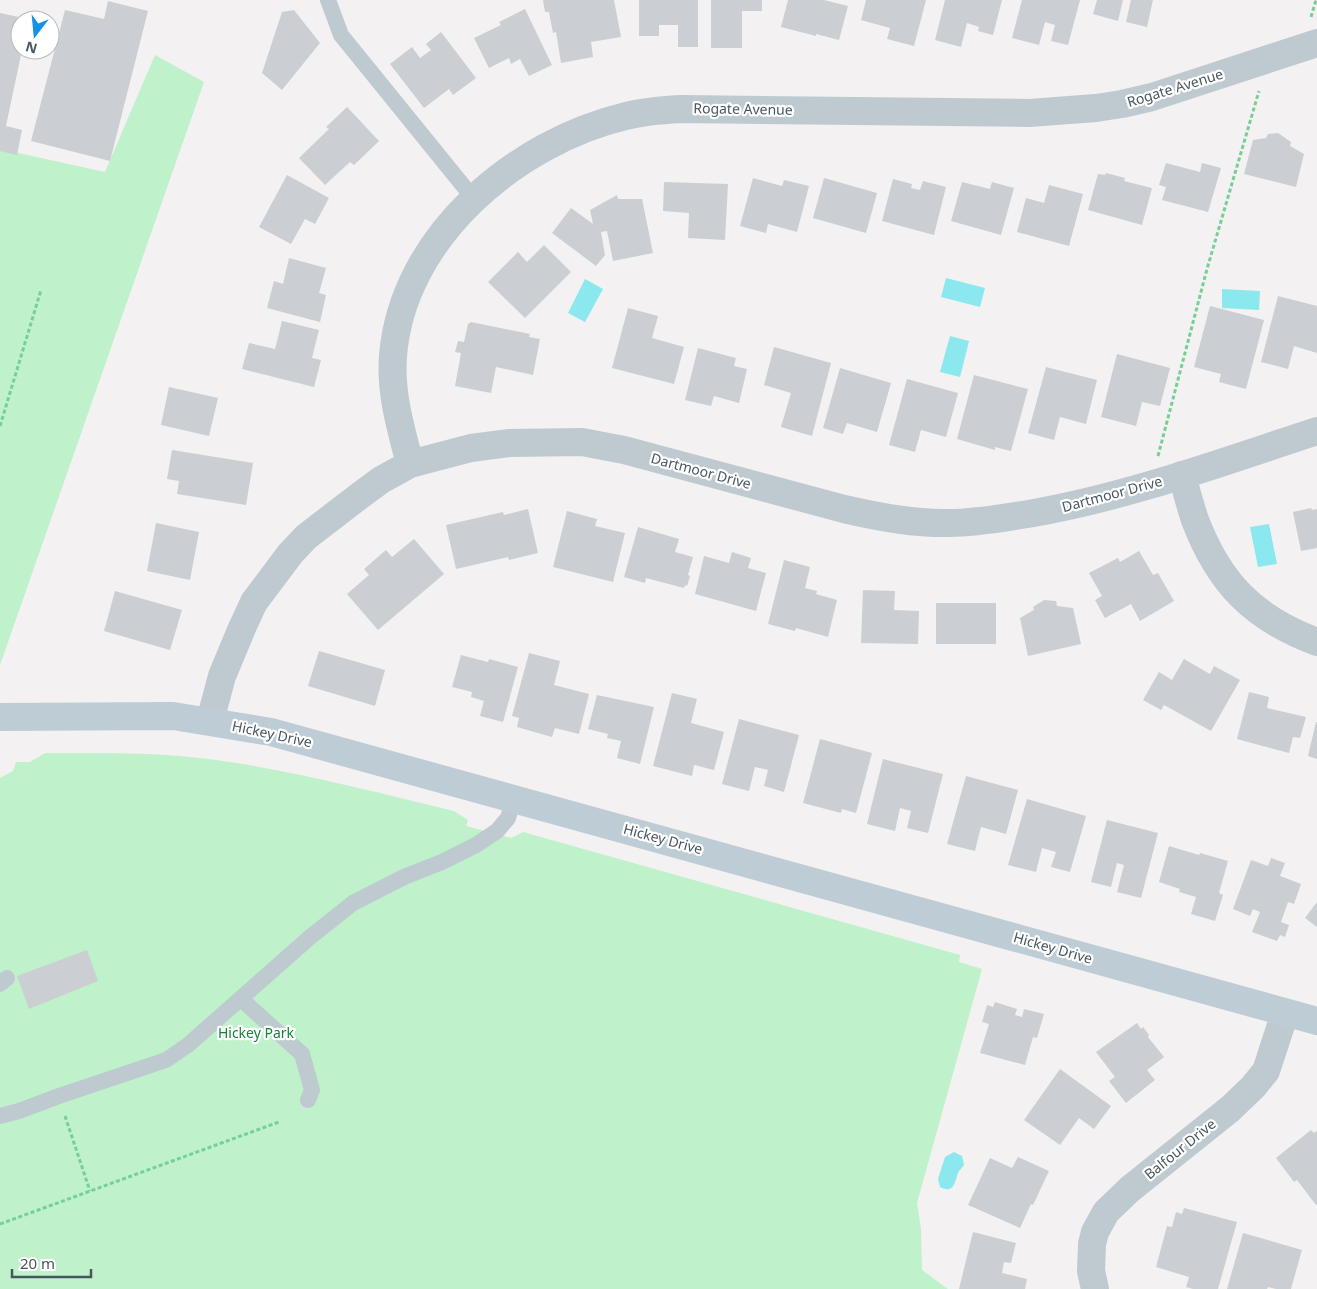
<svg xmlns="http://www.w3.org/2000/svg" width="1317" height="1289" font-family="'Noto Sans',sans-serif">
	<style>
		.green { fill: #bff1cb }
		.water { fill: #8be8ee }
		.building { fill: #cbcfd3 }
		.lines { fill: none; stroke-linecap: round; stroke-linejoin: round }
		.path { stroke: #76d096; stroke-width: 3; stroke-dasharray: 4 2.5; stroke-linecap: butt }
		.lane { stroke: #becad0; stroke-width: 16 }
		.street { stroke: #becad0; stroke-width: 28 }
		.secondary { stroke: #beccd5; stroke-width: 28 }
		.labels { text-anchor: middle; stroke-width: 4.5; stroke-linejoin: round; paint-order: stroke }
		.street-label { font-size: 14px; fill: #48575f; stroke: #fff }
		.park-label { font-size: 14px; fill: #15833c; stroke: #fff }
	</style>
	<rect width="100%" height="100%" fill="#f3f1f1"/>
	<g class="green">
		<polygon points="155,55 204,82 0,665 0,149 105,172"/>
		<path d="M45,753C102,753 159,752 216,760C296,771 375,792 454,811L468,820L466,826L511,838L523,832L960,955L959,962L982,969L917,1203L921,1229L922,1270L948,1289H0V778L13,771L16,762H30Z"/>
	</g>
	<g class="water">
		<polygon points="946,278 985,288 980,307 941,297"/>
		<polygon points="585,279 603,289 585,322 568,313"/>
		<polygon points="1222,289 1260,291 1259,310 1222,308"/>
		<polygon points="950,336 969,341 960,377 940,372"/>
		<polygon points="1269,524 1277,564 1258,567 1250,527"/>
		<path d="M954,1152L962,1156L964,1165C961,1169 958,1171 957,1176C954,1186 952,1193 940,1187L938,1179L945,1157Z"/>
	</g>
	<g class="building">
		<polygon points="543,0 614,0 621,37 591,42 593,57 561,63 556,32 553,33 549,12 545,12"/>
		<polygon points="639,0 698,0 698,47 678,47 678,25 659,25 659,36 639,36"/>
		<polygon points="711,0 762,0 762,11 742,11 742,48 711,48"/>
		<polygon points="788,0 824,0 848,6 839,40 816,34 816,36 781,27"/>
		<polygon points="866,0 926,0 914,46 887,39 890,28 861,20"/>
		<polygon points="945,0 1002,0 993,35 978,31 979,27 967,23 961,47 935,40"/>
		<polygon points="1022,0 1080,0 1068,45 1051,41 1055,25 1045,22 1039,45 1012,38"/>
		<polygon points="1097,0 1123,0 1118,21 1093,14"/>
		<polygon points="1131,0 1153,0 1147,27 1126,22"/>
		<polygon points="108,1 148,11 110,161 31,141 65,10 104,19"/>
		<polygon points="525,9 552,65 529,76 520,59 511,64 509,58 489,68 474,38 501,25 499,22"/>
		<polygon points="294,10 320,43 282,90 262,73 282,12"/>
		<polygon points="0,13 28,19 20,20 20,50 22,50 6,126 22,130 17,155 0,151"/>
		<polygon points="441,32 476,78 453,95 449,89 424,108 390,64 412,47 420,58 431,50 426,44"/>
		<polygon points="347,107 379,141 354,165 350,162 325,185 299,158 329,129 326,127"/>
		<polygon points="1278,133 1291,142 1290,146 1304,154 1296,187 1244,174 1253,140 1266,138 1268,134"/>
		<polygon points="1166,163 1200,172 1202,163 1221,168 1208,212 1162,200 1166,187 1159,185"/>
		<polygon points="1106,173 1125,178 1124,181 1152,188 1142,225 1088,210 1098,174 1105,175"/>
		<polygon points="287,175 329,198 315,224 305,219 291,244 259,227"/>
		<polygon points="753,178 782,186 784,180 809,186 797,232 768,224 766,233 740,226"/>
		<polygon points="824,178 877,193 866,233 813,218"/>
		<polygon points="893,179 912,184 911,188 920,190 923,181 946,187 934,235 882,221"/>
		<polygon points="664,182 728,184 725,240 688,238 689,213 663,211"/>
		<polygon points="962,182 990,189 992,182 1014,188 1001,235 951,221"/>
		<polygon points="1049,185 1083,194 1069,246 1017,232 1026,198 1044,203"/>
		<polygon points="617,195 618,199 642,199 653,253 613,261 607,231 601,232 605,255 596,266 552,233 571,208 593,224 590,210"/>
		<polygon points="544,245 571,272 525,318 488,282 518,252 527,262"/>
		<polygon points="289,258 326,268 319,293 326,295 320,322 267,308 274,281 283,284"/>
		<polygon points="1278,296 1317,306 1317,353 1294,346 1288,369 1261,362"/>
		<polygon points="1210,306 1264,320 1246,389 1219,382 1221,374 1194,367"/>
		<polygon points="628,308 658,316 652,338 684,347 674,384 612,368"/>
		<polygon points="282,321 319,330 312,358 321,360 314,387 242,369 249,343 275,349"/>
		<polygon points="471,322 530,334 529,337 540,339 533,375 496,367 491,393 455,386 461,353 455,352 458,341 464,342 468,324"/>
		<polygon points="774,347 831,363 812,436 781,427 791,393 764,385"/>
		<polygon points="698,348 736,358 734,366 747,369 739,403 714,396 711,406 685,400"/>
		<polygon points="1117,354 1170,368 1160,406 1142,402 1136,426 1101,417"/>
		<polygon points="1046,367 1097,380 1086,424 1060,417 1054,440 1028,433"/>
		<polygon points="840,368 891,383 877,432 847,423 843,434 823,428"/>
		<polygon points="974,375 1028,389 1011,451 995,447 995,450 957,439"/>
		<polygon points="907,379 958,393 946,437 921,430 915,452 889,445"/>
		<polygon points="169,387 218,398 209,436 161,425"/>
		<polygon points="172,450 253,463 246,505 177,494 179,481 167,479"/>
		<polygon points="1311,508 1312,510 1317,509 1317,548 1301,551 1293,512"/>
		<polygon points="528,509 538,553 509,560 508,557 456,569 446,525 503,512 504,515"/>
		<polygon points="567,511 597,519 595,526 625,533 613,582 553,567"/>
		<polygon points="156,523 199,532 190,580 147,571"/>
		<polygon points="638,527 679,539 675,552 693,557 688,575 690,576 687,586 685,585 684,588 646,578 645,583 624,577"/>
		<polygon points="414,539 444,574 378,630 347,594 369,575 364,569 386,550 392,557"/>
		<polygon points="1139,551 1153,575 1158,573 1174,601 1140,621 1131,604 1105,618 1095,600 1102,596 1089,573 1118,558 1120,562"/>
		<polygon points="732,552 751,558 748,568 766,573 756,611 695,594 704,556 729,563"/>
		<polygon points="784,560 810,567 805,588 817,591 816,594 837,600 828,637 796,628 795,631 768,624"/>
		<polygon points="863,590 895,591 894,610 919,611 918,644 861,643"/>
		<polygon points="115,591 182,610 170,650 104,631"/>
		<polygon points="1044,600 1056,601 1057,606 1073,608 1081,644 1028,656 1020,618 1034,610 1033,607"/>
		<rect x="936" y="603" width="60" height="41"/>
		<polygon points="319,651 385,670 375,706 308,686"/>
		<polygon points="529,653 560,661 554,685 589,694 579,734 555,728 552,737 517,727 519,718 512,716"/>
		<polygon points="461,655 488,662 489,659 518,667 503,722 480,716 484,701 471,697 472,692 452,687"/>
		<polygon points="1184,659 1210,674 1214,666 1240,680 1211,731 1164,705 1161,710 1143,700 1159,672 1172,680"/>
		<polygon points="1249,692 1269,697 1267,708 1306,717 1300,738 1293,737 1289,753 1237,739"/>
		<polygon points="672,693 697,699 691,723 724,732 714,770 694,765 692,776 653,766"/>
		<polygon points="597,695 654,707 640,764 617,758 621,741 607,738 608,734 588,729"/>
		<polygon points="739,719 799,735 784,792 764,786 768,770 755,767 749,791 722,784"/>
		<polygon points="1316,722 1317,722 1317,759 1308,756"/>
		<polygon points="820,739 872,753 856,813 842,809 841,813 803,803"/>
		<polygon points="883,759 943,774 928,833 907,828 911,811 900,808 895,831 867,824"/>
		<polygon points="966,776 1018,790 1006,834 981,827 975,851 947,844"/>
		<polygon points="1027,799 1086,816 1070,872 1051,867 1056,852 1042,848 1036,872 1008,865"/>
		<polygon points="1107,820 1158,833 1141,898 1117,892 1124,865 1117,863 1111,887 1091,882"/>
		<polygon points="1169,846 1199,855 1200,853 1228,861 1219,893 1223,895 1215,921 1191,914 1196,897 1179,892 1180,889 1159,882"/>
		<polygon points="1271,858 1285,863 1280,876 1301,884 1294,904 1288,902 1281,922 1289,925 1285,937 1280,935 1277,941 1252,932 1260,912 1253,909 1250,916 1233,909 1251,860 1268,866"/>
		<polygon points="1317,902 1317,927 1305,918"/>
		<polygon points="87,950 98,981 29,1009 17,976"/>
		<polygon points="995,1002 1017,1009 1015,1015 1022,1017 1024,1009 1044,1014 1037,1038 1033,1037 1025,1065 980,1053 989,1024 982,1022 987,1005 993,1007"/>
		<polygon points="1137,1023 1141,1029 1143,1027 1149,1035 1148,1037 1164,1057 1147,1070 1155,1080 1126,1103 1109,1081 1115,1077 1096,1052"/>
		<polygon points="1060,1069 1111,1106 1094,1129 1079,1118 1060,1145 1024,1120"/>
		<polygon points="1311,1130 1314,1133 1317,1131 1317,1204 1316,1205 1297,1180 1294,1182 1276,1158"/>
		<polygon points="1018,1157 1049,1171 1033,1205 1031,1204 1020,1228 968,1205 990,1158 1012,1168"/>
		<polygon points="1184,1208 1237,1222 1218,1289 1193,1289 1186,1287 1189,1277 1156,1267 1167,1226 1172,1227 1176,1212 1182,1214"/>
		<polygon points="973,1232 1016,1243 1011,1263 1004,1262 1002,1273 1027,1279 1025,1289 959,1289"/>
		<polygon points="1243,1233 1302,1250 1291,1289 1276,1289 1268,1287 1267,1289 1227,1289"/>
	</g>
	<g class="lines">
		<g class="path">
			<polyline points="1311,17 1316,0"/>
			<polyline points="0,426 41,290"/>
			<polyline points="1158,456 1207,269 1259,91"/>
			<polyline points="65,1116 90,1191"/>
			<polyline points="0,1224 279,1122"/>
		</g>
		<g class="lane">
			<polyline points="328,0 341,35 474,199"/>
			<polyline points="0,984 7,978"/>
			<polyline points="241,999 302,1054 312,1090 308,1100"/>
			<polyline points="0,1116 19,1111 59,1096 166,1060 188,1045 309,938 353,903 404,877 442,862 476,845 497,831 508,818 514,798"/>
		</g>
		<g class="street">
			<path d="M410,464C401,429 390,393 393,356C402,237 516,142 626,116C645,111 664,110 682,109L1029,113L1096,108L1122,104L1152,97L1317,43"/>
			<path d="M1182,475C1186,490 1190,505 1195,520C1219,583 1253,618 1317,642"/>
			<path d="M210,721L222,676L242,628L254,602L290,554L306,537L358,497L381,480L410,464L471,448L510,443L582,442L624,450L844,509C878,517 914,524 949,523C976,523 1002,518 1028,514C1127,497 1222,462 1317,431"/>
			<polyline points="1095,1289 1091,1271 1092,1244 1095,1232 1106,1212 1130,1189 1230,1109 1253,1087 1266,1071 1285,1013"/>
		</g>
		<polyline class="secondary" points="0,717 173,716 271,732 1317,1021"/>
	</g>
	<g class="labels">
		<g class="street-label">
			<text transform="translate(1175 88) rotate(-17)" y="5">Rogate Avenue</text>
			<text transform="translate(743 109) rotate(1)" y="5">Rogate Avenue</text>
			<text transform="translate(701 471) rotate(15)" y="5">Dartmoor Drive</text>
			<text transform="translate(1112 494) rotate(-15)" y="5">Dartmoor Drive</text>
			<text transform="translate(272 734) rotate(12)" y="5">Hickey Drive</text>
			<text transform="translate(663 839) rotate(15)" y="5">Hickey Drive</text>
			<text transform="translate(1053 948) rotate(16)" y="5">Hickey Drive</text>
			<text transform="translate(1180 1149) rotate(-39)" y="5">Balfour Drive</text>
		</g>
		<g class="park-label">
			<text x="256" y="1038">Hickey Park</text>
		</g>
	</g>
	<g transform="translate(35 35) rotate(196)"><circle r="24" fill="#ffffff" stroke="#b6bcbf"/>
	<path d="M0-4L9 19L0 12L-9 19Z" fill="#1591e8"/>
	<text y="-8" font-size="14" font-weight="bold" text-anchor="middle" fill="#48575f">N</text>
	</g>
	<path d="M12 1269v8h79v-8" fill="none" stroke="#48575f" stroke-width="2.5"/>
	<text x="20" y="1269" font-size="15" fill="#48575f" stroke="#ffffff" stroke-width="4" paint-order="stroke">20 m</text>
</svg>
